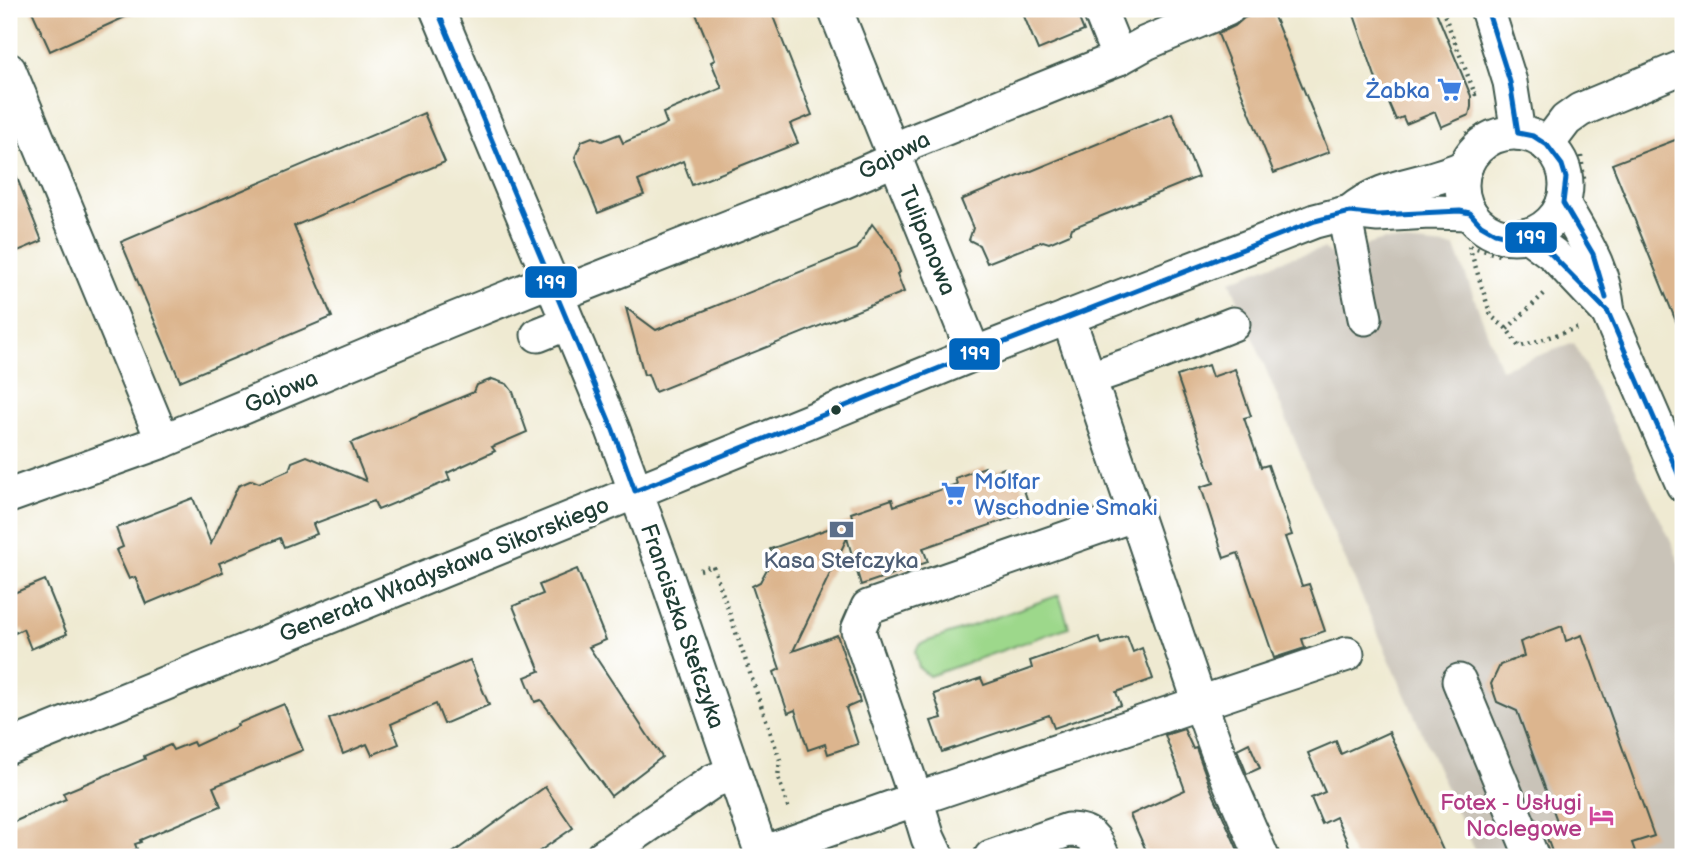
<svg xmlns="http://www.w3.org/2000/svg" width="1692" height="866" font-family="'Balsamiq Sans',sans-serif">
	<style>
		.industrial { fill: #c9c3b8 }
		.green { fill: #9dd88b; stroke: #5e8a60; stroke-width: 2 }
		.building { fill: #dcb58e }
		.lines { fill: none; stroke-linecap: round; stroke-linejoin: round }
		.minor-casing { stroke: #3e574c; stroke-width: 37 }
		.path { stroke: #3e574c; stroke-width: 4.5; stroke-dasharray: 2 5; stroke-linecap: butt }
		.minor { stroke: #fff; stroke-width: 33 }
		.bus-1-casing { stroke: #fff; stroke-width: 10 }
		.bus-1 { stroke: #0065bd; stroke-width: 5 }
		.bus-dot { fill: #1f3d34; stroke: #fff; stroke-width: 2.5 }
		.labels { text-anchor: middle; stroke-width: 7; stroke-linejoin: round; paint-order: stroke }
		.shop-label { font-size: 23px; fill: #366cbe; stroke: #fff; text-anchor: end }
		.street-label { font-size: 23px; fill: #1f3d34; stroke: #fff }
		.service-label { font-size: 23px; fill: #4e5e75; stroke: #fff }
		.hotel-label { font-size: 23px; fill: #b23c85; stroke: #fff; text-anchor: end }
		.line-badge { stroke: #fff; stroke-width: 2.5 }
		.badge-label { font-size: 19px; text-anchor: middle; font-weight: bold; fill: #fff }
	</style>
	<rect width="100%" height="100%" fill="#fff"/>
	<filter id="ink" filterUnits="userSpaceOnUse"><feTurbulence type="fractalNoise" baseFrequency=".0143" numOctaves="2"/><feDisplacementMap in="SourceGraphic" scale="14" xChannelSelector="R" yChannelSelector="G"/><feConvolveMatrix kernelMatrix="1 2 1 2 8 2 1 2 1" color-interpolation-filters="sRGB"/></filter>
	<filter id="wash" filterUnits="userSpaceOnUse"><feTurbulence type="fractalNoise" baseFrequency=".00686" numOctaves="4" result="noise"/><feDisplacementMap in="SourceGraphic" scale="28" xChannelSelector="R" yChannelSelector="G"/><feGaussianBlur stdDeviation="1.57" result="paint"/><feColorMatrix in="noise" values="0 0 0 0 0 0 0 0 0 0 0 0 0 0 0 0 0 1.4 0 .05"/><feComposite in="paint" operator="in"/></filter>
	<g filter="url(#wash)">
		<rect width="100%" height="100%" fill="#efead2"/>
		<polygon class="industrial" points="1384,240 1455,247 1501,369 1574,343 1671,541 1683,572 1683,857 1477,857 1322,507 1230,281 1289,258 1324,249 1332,255"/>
		<polygon class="green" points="1059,595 1069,627 929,676 919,668 915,652 920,644"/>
		<g id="blocks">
			<g class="building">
				<polygon points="31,9 143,9 50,51"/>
				<polygon points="694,9 770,9 812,115 790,124 798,143 692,185 683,161 638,181 644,195 598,213 575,157 582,141 592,137 602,141 619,134 623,143 667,124 663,113 722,88 711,62 715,60"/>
				<polygon points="1021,9 1075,9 1084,31 1038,50"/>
				<polygon points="1266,9 1271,9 1329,152 1274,173 1218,34 1235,26 1244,18"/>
				<polygon points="1352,9 1435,9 1471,96 1471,107 1469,115 1441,127 1435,112 1406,124 1403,117 1396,120 1385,94 1377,82"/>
				<polygon points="424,113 445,162 294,226 332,317 180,381 121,242"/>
				<polygon points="1172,113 1198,177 1072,228 1070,234 1049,243 1043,241 987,263 979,245 969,240 973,228 961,200"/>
				<polygon points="1683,137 1683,336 1682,336 1612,164"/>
				<polygon points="10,160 42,241 18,251 17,247 9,250"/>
				<polygon points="872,224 892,250 900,272 897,274 904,292 655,392 648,374 644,375 626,308 656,330 857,249"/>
				<polygon points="1208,365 1212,377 1235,369 1251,416 1244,418 1261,467 1268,465 1292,535 1285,537 1302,586 1309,584 1325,631 1302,639 1305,648 1274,658 1238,553 1224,558 1201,487 1214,483 1177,376"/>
				<polygon points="492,379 507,384 513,392 527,432 492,447 495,451 447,473 450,480 378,510 374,501 313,524 317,534 284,547 280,538 219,563 223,572 146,604 135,577 129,579 116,550 123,547 116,528 193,498 211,544 238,486 252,480 259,483 289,470 292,462 307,456 366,481 351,443 474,392 477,385"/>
				<polygon points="985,467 988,474 1004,468 1010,485 1021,481 1031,511 923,548 928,562 861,585 847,538 793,651 837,635 860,702 846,708 858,744 828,754 825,744 808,750 795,710 788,713 774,672 780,669 752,586 760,582 773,558 770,549 853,520 851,513 892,499 894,506 957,484 955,478"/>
				<polygon points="577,569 606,640 589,647 662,757 611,796 541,700 535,702 525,677 540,671 513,606 543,594 539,585"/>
				<polygon points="45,580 67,634 31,649 23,629 15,633 9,618 9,595"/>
				<polygon points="1562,626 1566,641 1582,635 1654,836 1632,843 1637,857 1554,857 1547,838 1557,821 1517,711 1497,702 1491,684 1500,665 1524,656 1520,642"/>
				<polygon points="1127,636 1133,652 1142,648 1153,679 1116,692 1121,705 1054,728 1049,715 942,752 931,721 942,718 934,694 981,678 984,685 1032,668 1030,661 1099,637 1102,644"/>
				<polygon points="470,660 489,705 444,724 436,704 391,724 399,744 372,755 367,744 343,754 329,719"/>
				<polygon points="284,704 303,750 213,787 221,806 140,840 141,842 135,844 137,849 117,857 9,857 9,824 66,799 63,793 145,759 144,756 170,745 173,750 193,742 195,746 238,726 237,724"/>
				<polygon points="1184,729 1193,749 1196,748 1211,789 1241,857 1149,857 1130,815 1185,790 1165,735"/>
				<polygon points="1389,732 1446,857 1354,857 1336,817 1322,824 1311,798 1325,792 1308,753 1336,741 1341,754"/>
				<polygon points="1249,743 1260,768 1247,774 1237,749"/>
				<polygon points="545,787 573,828 531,857 447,857"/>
			</g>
		</g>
	</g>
	<g filter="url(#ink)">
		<use href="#blocks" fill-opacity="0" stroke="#3e574c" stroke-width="2"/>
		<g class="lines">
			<defs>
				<g id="minor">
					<polyline points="437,9 613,430 663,566 763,857"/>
					<polyline points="835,9 974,354"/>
					<polyline points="1099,9 1119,58"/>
					<polyline points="1487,9 1510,82 1518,133"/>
					<polyline points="9,70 163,441"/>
					<circle cx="1514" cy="185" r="52"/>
					<polyline points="1547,145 1566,120 1580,110 1683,67"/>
					<path d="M1563,203C1585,242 1603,266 1608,312L1683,485"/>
					<path d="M1350,212C1385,182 1427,186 1466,166"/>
					<polyline points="1344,214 1365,318"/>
					<polyline points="1527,235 1554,255 1608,312"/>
					<polyline points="557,295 843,182 895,159 909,143 1119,58 1146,43 1227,9"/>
					<polyline points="1068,317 1200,703 916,799 858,630 868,607 1136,514"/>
					<polyline points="538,335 568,323"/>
					<polyline points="1090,378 1134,363 1233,324"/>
					<polyline points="9,496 163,441 447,322 551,280"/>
					<polyline points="1459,681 1532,857"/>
					<polyline points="9,747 974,354 1315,221 1350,212 1378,215 1429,212 1470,213"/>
					<polyline points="762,853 916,799 928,838 937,857"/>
					<polyline points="602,857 713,781 734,773"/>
					<path d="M991,857L1068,830C1091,830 1095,838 1103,857"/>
					<polyline points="1262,857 1224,769 1200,703 1347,654"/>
				</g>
			</defs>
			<use href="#minor" class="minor-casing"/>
			<g class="path">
				<polyline points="1442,9 1475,94 1481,92"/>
				<polyline points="1466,134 1483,124"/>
				<polyline points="1581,156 1584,179"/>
				<polyline points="1469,246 1491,316 1507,329 1519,347 1577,328"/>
				<polyline points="1470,246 1502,256"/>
				<polyline points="1507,329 1545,293"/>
				<polyline points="700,570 713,566 780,760 778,777 789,810"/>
			</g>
			<use href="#minor" class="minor"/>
			<defs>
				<g id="bus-1">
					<polyline points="437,9 613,430 635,491 974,354 1315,221 1350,212 1378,215 1460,211 1470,213 1481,225 1495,233 1511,237 1527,235 1541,244 1608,312 1683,485"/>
					<polyline points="1487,9 1510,82 1518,133 1533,136 1547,145 1562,165 1566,178 1563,203 1593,254 1606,298"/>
				</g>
			</defs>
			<use href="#bus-1" class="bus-1-casing"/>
			<use href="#bus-1" class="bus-1"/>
		</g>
	</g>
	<defs>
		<symbol id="supermarket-bare" viewBox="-9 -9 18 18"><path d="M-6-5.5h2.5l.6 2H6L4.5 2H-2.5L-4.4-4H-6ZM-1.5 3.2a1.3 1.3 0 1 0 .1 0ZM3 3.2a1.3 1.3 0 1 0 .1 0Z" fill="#3f7fe0" stroke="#fff" stroke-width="2.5" paint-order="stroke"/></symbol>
		<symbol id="bank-bare" viewBox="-9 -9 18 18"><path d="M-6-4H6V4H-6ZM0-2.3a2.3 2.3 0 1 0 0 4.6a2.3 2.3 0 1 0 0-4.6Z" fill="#5c6f8a" stroke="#fff" stroke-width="2.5" paint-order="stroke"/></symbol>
		<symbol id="hotel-bare" viewBox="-9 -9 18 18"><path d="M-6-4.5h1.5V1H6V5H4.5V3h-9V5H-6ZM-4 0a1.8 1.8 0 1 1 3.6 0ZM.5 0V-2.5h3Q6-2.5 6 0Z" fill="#d1479c" stroke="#fff" stroke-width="2.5" paint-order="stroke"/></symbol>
	</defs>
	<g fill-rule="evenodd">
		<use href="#supermarket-bare" x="1432" y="72" width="35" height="35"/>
		<use href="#supermarket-bare" x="936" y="476" width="35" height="35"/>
		<use href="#bank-bare" x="824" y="512" width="35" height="35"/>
		<use href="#hotel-bare" x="1584" y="798" width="35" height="35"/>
	</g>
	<circle class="bus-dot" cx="836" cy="410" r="6"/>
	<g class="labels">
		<g class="shop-label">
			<text x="1430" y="98">Żabka</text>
			<text x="974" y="489" text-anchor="start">Molfar<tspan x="974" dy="26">Wschodnie Smaki</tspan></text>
		</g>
		<g class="street-label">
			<text transform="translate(894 155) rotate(-28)" y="8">Gajowa</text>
			<text transform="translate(928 240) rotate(68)" y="8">Tulipanowa</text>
			<text transform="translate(281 391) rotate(-23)" y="8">Gajowa</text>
			<text transform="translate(444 569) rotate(-22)" y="8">Generała Władysława Sikorskiego</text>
			<text transform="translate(683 626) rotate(71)" y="8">Franciszka Stefczyka</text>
		</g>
		<g class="service-label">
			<text x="841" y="568">Kasa Stefczyka</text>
		</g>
		<g class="hotel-label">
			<text x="1582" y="810">Fotex - Usługi<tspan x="1582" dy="26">Noclegowe</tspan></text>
		</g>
	</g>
	<g class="line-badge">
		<rect x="1504" y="221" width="54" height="33" rx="7" fill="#0065bd"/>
		<rect x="524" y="265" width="54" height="34" rx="7" fill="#0065bd"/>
		<rect x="948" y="337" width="53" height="34" rx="7" fill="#0065bd"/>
	</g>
	<g class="badge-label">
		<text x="1531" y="244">199</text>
		<text x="551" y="289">199</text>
		<text x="975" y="360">199</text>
	</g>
	<rect width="1692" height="866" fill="none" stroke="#fff" stroke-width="35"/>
</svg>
